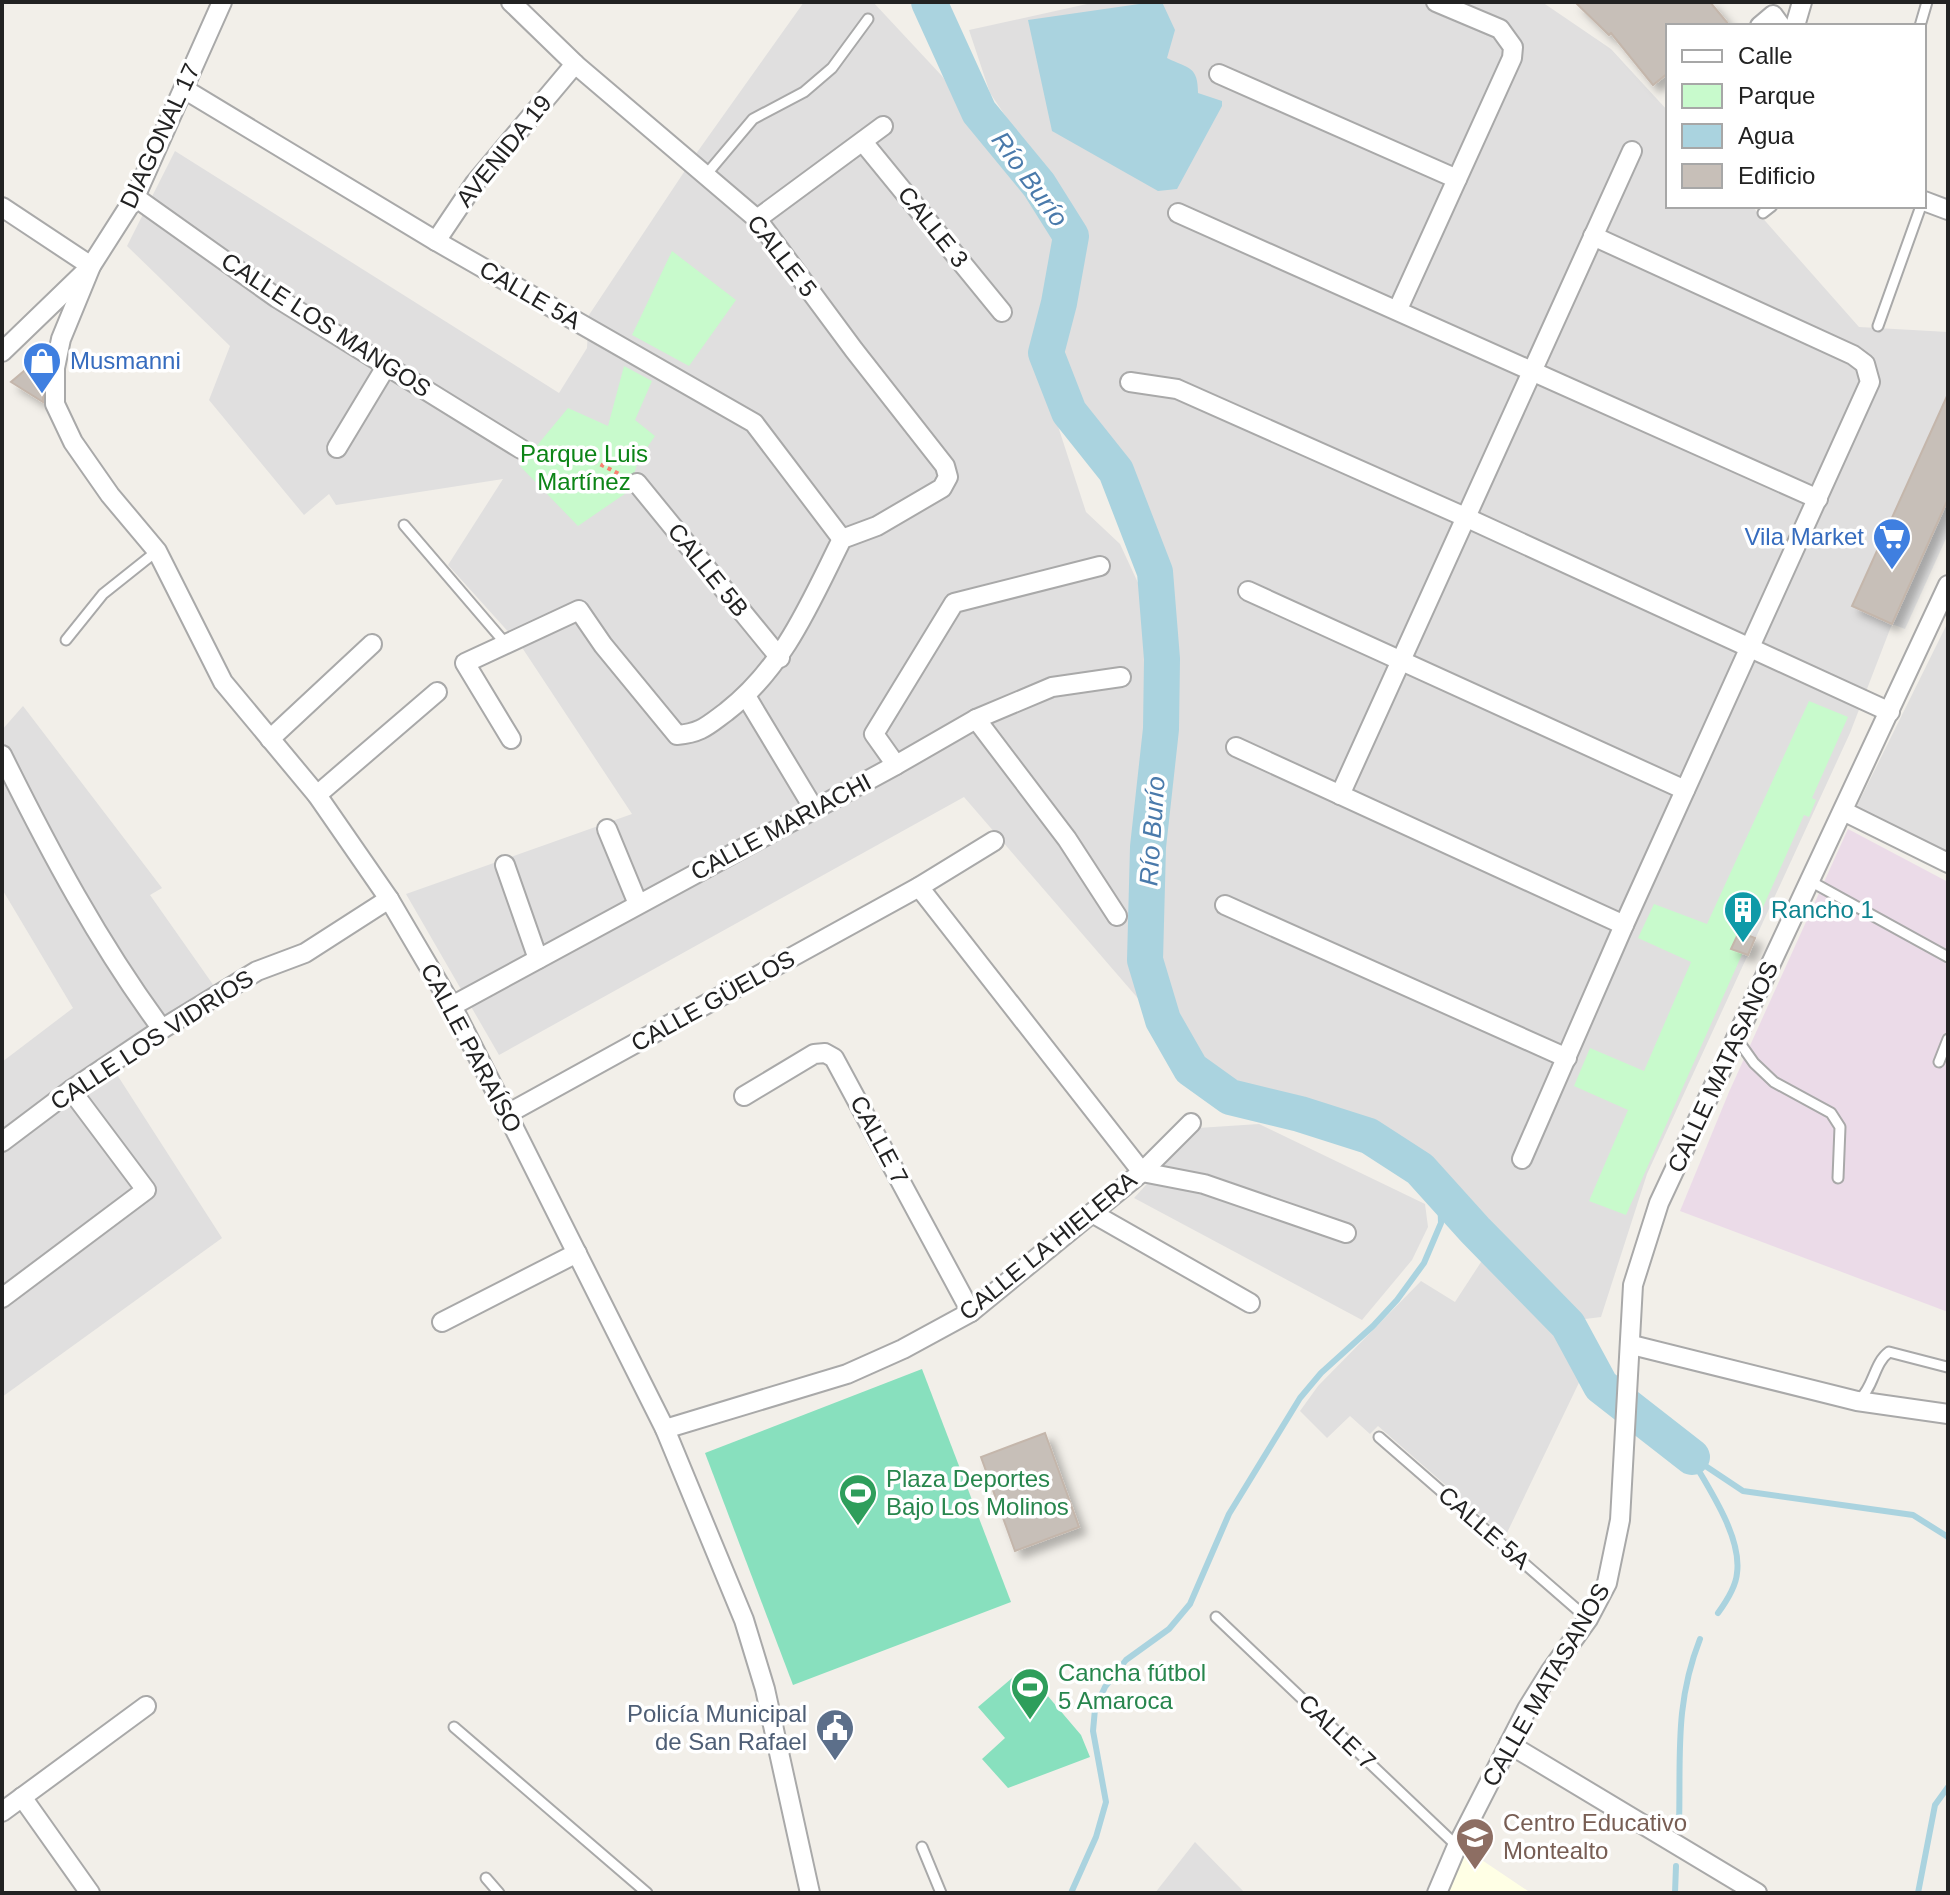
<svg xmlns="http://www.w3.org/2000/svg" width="1950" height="1895" font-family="Arial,sans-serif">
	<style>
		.residential { fill: #e0dfdf }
		.industrial { fill: #ebdbe8 }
		.education { fill: #ffffe5 }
		.park { fill: #c8facc }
		.pitch { fill: #88e0be }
		.parking { fill: #e2e2e2 }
		.water { fill: #aad3df }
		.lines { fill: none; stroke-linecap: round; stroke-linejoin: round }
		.stream { stroke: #aad3df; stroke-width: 6 }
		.river { stroke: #aad3df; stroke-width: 36 }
		.building { fill: #c7bfb8; stroke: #c4b6ab; stroke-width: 2; filter: url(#shadow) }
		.lane-casing { stroke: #a9a9a9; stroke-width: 13 }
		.street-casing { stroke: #a9a9a9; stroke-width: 22 }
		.path { stroke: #fa8072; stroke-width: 4; stroke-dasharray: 4 4; stroke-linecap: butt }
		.lane { stroke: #fff; stroke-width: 9 }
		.street { stroke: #fff; stroke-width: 18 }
		.labels { text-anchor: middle; stroke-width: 7; stroke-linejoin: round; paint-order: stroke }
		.street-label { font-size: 24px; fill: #222; stroke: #fff }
		.shop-label { font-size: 24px; fill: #366cbe; stroke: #fff; text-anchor: start }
		.park-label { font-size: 24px; fill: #0c8416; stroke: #fff }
		.culture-label { font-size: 24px; fill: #0d838f; stroke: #fff; text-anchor: start }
		.leisure-label { font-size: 24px; fill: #27864d; stroke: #fff; text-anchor: start }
		.service-label { font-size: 24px; fill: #4e5e75; stroke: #fff; text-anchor: end }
		.education-label { font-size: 24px; fill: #785e54; stroke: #fff; text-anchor: start }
		.water-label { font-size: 26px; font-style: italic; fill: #4a7aab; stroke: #fff }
	</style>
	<defs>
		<filter id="shadow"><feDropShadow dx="7" dy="7" stdDeviation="4" flood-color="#0004"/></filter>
	</defs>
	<rect width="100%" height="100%" fill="#f2efe9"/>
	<g class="residential">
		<polygon points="804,2 873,2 942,76 973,119 1033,188 1061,241 1051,300 1039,341 1039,368 1086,512 1120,544 1145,598 1146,683 1132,952 1148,1010 964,797 499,1055 406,894 632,814 521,646 448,565 503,479 336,505 329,494 304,515 209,400 230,346 127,246 175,151 559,393 587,348 589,315 698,151"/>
		<polygon points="1096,2 1542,2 1611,49 1668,111 1668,206 1752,206 1859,327 1948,332 1948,394 1852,605 1892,624 1850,733 1647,1174 1601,1317 1577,1320 1421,1158 1369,1126 1231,1089 1198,1063 1145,960 1174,664 1166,577 1131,480 1079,404 1059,359 1081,239 1055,190 990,93 969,30"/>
		<polygon points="1948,622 1948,874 1849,822"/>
		<polygon points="23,706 162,888 150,895 214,986 105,1056 222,1238 2,1397 2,1062 73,1008 2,889 2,730"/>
		<polygon points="1259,1124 1425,1204 1428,1227 1412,1260 1362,1320 1134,1198 1198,1128"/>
		<polygon points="1483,1259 1561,1334 1586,1368 1505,1537 1378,1426 1370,1434 1350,1416 1327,1438 1300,1411 1318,1386 1421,1281 1455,1302"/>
		<polygon points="1195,1842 1245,1893 1155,1893"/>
	</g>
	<polygon class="industrial" points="1848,829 1948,882 1948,1312 1680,1211 1729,1092"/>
	<polygon class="education" points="1464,1848 1531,1893 1442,1893"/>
	<g class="park">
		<polygon points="672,251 736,300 689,366 632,335"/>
		<polygon points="624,366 652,381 635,420 655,436 638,461 629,491 578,526 520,466 568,408 608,426"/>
		<polygon points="1809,701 1848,717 1812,798 1816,800 1809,817 1804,815 1626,1215 1589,1201 1628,1110 1574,1086 1590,1048 1644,1071 1691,962 1638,938 1654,904 1707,924"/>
	</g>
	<g class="pitch">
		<polygon points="922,1369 1011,1602 793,1685 705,1453"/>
		<polygon points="1024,1668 1081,1735 1090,1757 1008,1788 982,1759 1005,1738 978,1707"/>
	</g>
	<polygon class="parking" points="1948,499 1948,534 1905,629 1892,624"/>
	<path class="water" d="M1153,2H1162L1175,30L1167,58C1189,69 1198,66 1198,93L1222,101V106L1177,189L1158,191L1052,131L1028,20Z"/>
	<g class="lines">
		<g class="stream">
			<polyline points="1692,1457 1743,1491 1913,1515 1948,1537"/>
			<path d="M1693,1461C1710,1490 1742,1538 1737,1573C1736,1587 1726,1602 1718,1613"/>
			<path d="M1679,1826C1681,1758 1674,1705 1700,1639"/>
			<polyline points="1071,1893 1096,1837 1106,1802 1093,1731 1095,1709 1105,1687 1126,1660 1169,1629 1190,1604 1229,1514 1300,1398 1321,1373 1373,1326 1397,1300 1424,1263 1441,1223 1440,1191"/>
			<polyline points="1675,1893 1676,1866"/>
			<polyline points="1918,1893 1935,1805 1948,1787"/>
		</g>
		<polyline class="river" points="929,2 979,112 1039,185 1071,236 1059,303 1046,353 1069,412 1116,471 1155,572 1162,659 1161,729 1148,847 1145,960 1163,1020 1191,1069 1230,1097 1300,1114 1369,1136 1420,1169 1475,1230 1568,1325 1601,1386 1692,1457"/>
	</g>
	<g class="building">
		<polygon points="1575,2 1710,2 1730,26 1668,26 1668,73 1653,85 1611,33 1609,35"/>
		<polygon points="37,360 43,364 43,402 11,382"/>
		<polygon points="1948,394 1948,499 1892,624 1852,606"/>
		<polygon points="1739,932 1755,938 1748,955 1731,949"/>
		<polygon points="1045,1433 1079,1527 1015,1551 981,1457"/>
	</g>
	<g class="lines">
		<defs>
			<g id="lane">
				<polyline points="1920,26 1927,2"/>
				<polyline points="705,176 753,119 804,92 832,68 868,19"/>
				<polyline points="1763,213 1772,206"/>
				<polyline points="1878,326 1921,206"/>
				<polyline points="404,525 506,644"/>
				<polyline points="66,640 103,594 157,551"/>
				<polyline points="1810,881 1948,957"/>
				<polyline points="1737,1039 1754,1063 1774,1082 1831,1113 1840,1127 1838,1178"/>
				<polyline points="1939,1062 1948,1039"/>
				<path d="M1860,1399C1874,1386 1874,1363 1889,1352L1947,1367"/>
				<polyline points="1379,1437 1588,1619"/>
				<polyline points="1216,1617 1457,1846"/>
				<polyline points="454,1727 647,1893"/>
				<polyline points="922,1847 941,1893"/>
				<polyline points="486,1878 499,1893"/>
			</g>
			<g id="street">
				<polyline points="222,2 135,197 91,266 61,339 55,368 55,404 73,442 110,495 157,551 223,682 317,795 389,899 452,1006 507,1114 665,1429 744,1620 765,1689 810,1893"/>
				<path d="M511,2L575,64L757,219L854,350L945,466L948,477L942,488L877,526L842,539C810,603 784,667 726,712C707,726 701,733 677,735L603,645L579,610L465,663L511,739"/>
				<polyline points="1760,26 1773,15 1781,26"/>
				<polyline points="1795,26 1802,2"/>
				<polyline points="1219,74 1457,179"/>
				<polyline points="184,89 436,241 754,423 842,539"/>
				<polyline points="863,142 1002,312"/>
				<polyline points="135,197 277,298 521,449"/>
				<polyline points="1924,201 1948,210"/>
				<polyline points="2,207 91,266"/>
				<polyline points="1178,213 1818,499"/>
				<polyline points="757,219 883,126"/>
				<polyline points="436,241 475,183 575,64"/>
				<polyline points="1398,309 1512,58 1513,47 1500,29 1436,2"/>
				<polyline points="2,352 86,271"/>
				<polyline points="1130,382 1177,389 1465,517 1890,712"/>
				<polyline points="337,448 387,365"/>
				<polyline points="637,483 780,658"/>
				<polyline points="1248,591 1685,790"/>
				<polyline points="746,696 814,809"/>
				<polyline points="976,719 1067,839 1117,916"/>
				<polyline points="270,739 372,644"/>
				<polyline points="1236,747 1624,925"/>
				<path d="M2,755C49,850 99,944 162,1029"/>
				<polyline points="896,765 874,734 954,603 1100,566"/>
				<polyline points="317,795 437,692"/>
				<polyline points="1340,795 1632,151"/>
				<polyline points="1843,811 1948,863"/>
				<polyline points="607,829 638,904"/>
				<polyline points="505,865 538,959"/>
				<polyline points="919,887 1142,1172 1204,1184 1346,1233"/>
				<polyline points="1225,905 1567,1058"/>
				<polyline points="452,1006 896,765 976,719 1052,687 1121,677"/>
				<polyline points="744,1096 814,1054 825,1053 834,1058 971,1312"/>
				<polyline points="507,1114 919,887 994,841"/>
				<polyline points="2,1142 71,1090 162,1029 257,971 305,953 389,899"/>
				<polyline points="1522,1159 1624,925 1870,382 1865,364 1853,355 1593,236"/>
				<polyline points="1092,1213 1250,1303"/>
				<polyline points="2,1298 146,1190 71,1090"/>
				<polyline points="442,1322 577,1253"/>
				<polyline points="1632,1345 1857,1401 1948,1414"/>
				<polyline points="665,1429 847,1374 903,1349 971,1312 1142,1172 1191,1123"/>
				<polyline points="1509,1744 1757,1893"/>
				<polyline points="22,1797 90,1893"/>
				<polyline points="2,1812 146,1706"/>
				<polyline points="1437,1893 1457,1846 1527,1709 1550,1672 1588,1619 1607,1583 1620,1520 1633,1285 1659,1203 1948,585"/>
			</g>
		</defs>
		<use href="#lane" class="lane-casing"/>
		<use href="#street" class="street-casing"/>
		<path class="path" d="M539,449C569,448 595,461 621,475"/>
		<use href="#lane" class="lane"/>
		<use href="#street" class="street"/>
	</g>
	<defs>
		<symbol id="shop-pin" viewBox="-11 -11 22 30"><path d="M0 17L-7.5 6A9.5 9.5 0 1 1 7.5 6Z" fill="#3f7fe0" stroke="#fff"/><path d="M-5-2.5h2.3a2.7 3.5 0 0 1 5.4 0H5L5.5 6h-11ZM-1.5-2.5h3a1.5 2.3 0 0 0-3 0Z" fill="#fff"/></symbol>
		<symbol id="supermarket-pin" viewBox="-11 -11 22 30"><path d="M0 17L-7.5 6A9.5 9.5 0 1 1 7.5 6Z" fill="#3f7fe0" stroke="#fff"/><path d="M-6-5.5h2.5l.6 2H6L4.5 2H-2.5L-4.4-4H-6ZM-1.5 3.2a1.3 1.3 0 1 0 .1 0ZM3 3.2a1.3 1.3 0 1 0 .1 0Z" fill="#fff"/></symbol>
		<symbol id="building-pin" viewBox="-11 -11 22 30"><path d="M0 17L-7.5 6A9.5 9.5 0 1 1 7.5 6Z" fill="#0f9aa8" stroke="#fff"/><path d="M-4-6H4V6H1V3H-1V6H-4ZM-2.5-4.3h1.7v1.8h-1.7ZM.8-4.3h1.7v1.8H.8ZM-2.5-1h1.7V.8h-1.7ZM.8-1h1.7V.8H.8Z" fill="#fff"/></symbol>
		<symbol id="stadium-pin" viewBox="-11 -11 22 30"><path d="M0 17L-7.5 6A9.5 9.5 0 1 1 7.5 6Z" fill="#2e9e5b" stroke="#fff"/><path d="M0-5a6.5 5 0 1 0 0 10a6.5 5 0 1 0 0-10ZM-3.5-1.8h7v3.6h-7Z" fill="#fff"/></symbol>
		<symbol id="civic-pin" viewBox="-11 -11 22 30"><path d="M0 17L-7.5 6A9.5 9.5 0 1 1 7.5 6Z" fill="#5c6f8a" stroke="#fff"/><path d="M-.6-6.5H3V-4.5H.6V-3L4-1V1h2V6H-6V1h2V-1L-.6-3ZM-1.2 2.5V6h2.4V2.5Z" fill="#fff"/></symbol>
		<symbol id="school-pin" viewBox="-11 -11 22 30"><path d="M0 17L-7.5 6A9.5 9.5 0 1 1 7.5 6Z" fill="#8d6e63" stroke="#fff"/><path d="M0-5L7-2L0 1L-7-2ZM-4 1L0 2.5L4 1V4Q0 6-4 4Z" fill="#fff"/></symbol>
	</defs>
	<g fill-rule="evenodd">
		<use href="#shop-pin" x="20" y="339" width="44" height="60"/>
		<use href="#supermarket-pin" x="1870" y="515" width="44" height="60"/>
		<use href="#building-pin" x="1721" y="888" width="44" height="60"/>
		<use href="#stadium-pin" x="836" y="1471" width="44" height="60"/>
		<use href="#stadium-pin" x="1008" y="1665" width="44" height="60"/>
		<use href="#civic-pin" x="813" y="1706" width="44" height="60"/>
		<use href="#school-pin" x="1453" y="1815" width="44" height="60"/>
	</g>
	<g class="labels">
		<g class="street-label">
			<text transform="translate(160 136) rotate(-65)" y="8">DIAGONAL 17</text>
			<text transform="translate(504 151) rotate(-51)" y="8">AVENIDA 19</text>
			<text transform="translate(933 227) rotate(51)" y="8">CALLE 3</text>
			<text transform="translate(782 256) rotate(52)" y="8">CALLE 5</text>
			<text transform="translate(530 295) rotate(30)" y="8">CALLE 5A</text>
			<text transform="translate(326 325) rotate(33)" y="8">CALLE LOS MANGOS</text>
			<text transform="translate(708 570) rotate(51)" y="8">CALLE 5B</text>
			<text transform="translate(781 827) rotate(-28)" y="8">CALLE MARIACHI</text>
			<text transform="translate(713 1001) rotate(-29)" y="8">CALLE GÜELOS</text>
			<text transform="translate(152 1040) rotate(-33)" y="8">CALLE LOS VIDRIOS</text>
			<text transform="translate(471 1048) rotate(62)" y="8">CALLE PARAÍSO</text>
			<text transform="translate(1723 1067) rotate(-65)" y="8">CALLE MATASANOS</text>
			<text transform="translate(879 1140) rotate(62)" y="8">CALLE 7</text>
			<text transform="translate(1048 1246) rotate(-39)" y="8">CALLE LA HIELERA</text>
			<text transform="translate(1484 1528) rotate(41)" y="8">CALLE 5A</text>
			<text transform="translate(1546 1685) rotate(-60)" y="8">CALLE MATASANOS</text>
			<text transform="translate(1337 1732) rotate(44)" y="8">CALLE 7</text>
		</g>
		<g class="shop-label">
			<text x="70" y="369">Musmanni</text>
			<text x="1864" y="545" text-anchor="end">Vila Market</text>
		</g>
		<g class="park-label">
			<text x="584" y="462">Parque Luis<tspan x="584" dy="28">Martínez</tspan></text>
		</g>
		<g class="culture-label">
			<text x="1771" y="918">Rancho 1</text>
		</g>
		<g class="leisure-label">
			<text x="886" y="1487">Plaza Deportes<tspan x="886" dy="28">Bajo Los Molinos</tspan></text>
			<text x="1058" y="1681">Cancha fútbol<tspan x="1058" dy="28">5 Amaroca</tspan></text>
		</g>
		<g class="service-label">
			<text x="807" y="1722">Policía Municipal<tspan x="807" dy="28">de San Rafael</tspan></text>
		</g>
		<g class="education-label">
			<text x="1503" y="1831">Centro Educativo<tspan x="1503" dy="28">Montealto</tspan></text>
		</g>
		<g class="water-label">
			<text transform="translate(1030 179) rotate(54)" y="9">Río Burío</text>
			<text transform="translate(1152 831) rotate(-86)" y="9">Río Burío</text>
		</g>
	</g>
	<rect width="1950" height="1895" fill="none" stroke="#222222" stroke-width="8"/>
	<rect x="1666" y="24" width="260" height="184" fill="#ffffff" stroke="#a7a7a7" stroke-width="2"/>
	<rect x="1682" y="50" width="40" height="12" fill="#ffffff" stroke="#a7a7a7" stroke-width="2"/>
	<text x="1738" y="64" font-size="24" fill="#222222">Calle</text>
	<rect x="1682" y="84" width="40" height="24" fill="#c8facc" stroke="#a7a7a7" stroke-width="2"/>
	<text x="1738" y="104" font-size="24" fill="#222222">Parque</text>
	<rect x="1682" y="124" width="40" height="24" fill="#aad3df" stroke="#a7a7a7" stroke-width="2"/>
	<text x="1738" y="144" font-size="24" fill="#222222">Agua</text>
	<rect x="1682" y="164" width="40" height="24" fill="#c7bfb8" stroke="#a7a7a7" stroke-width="2"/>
	<text x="1738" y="184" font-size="24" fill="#222222">Edificio</text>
</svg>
